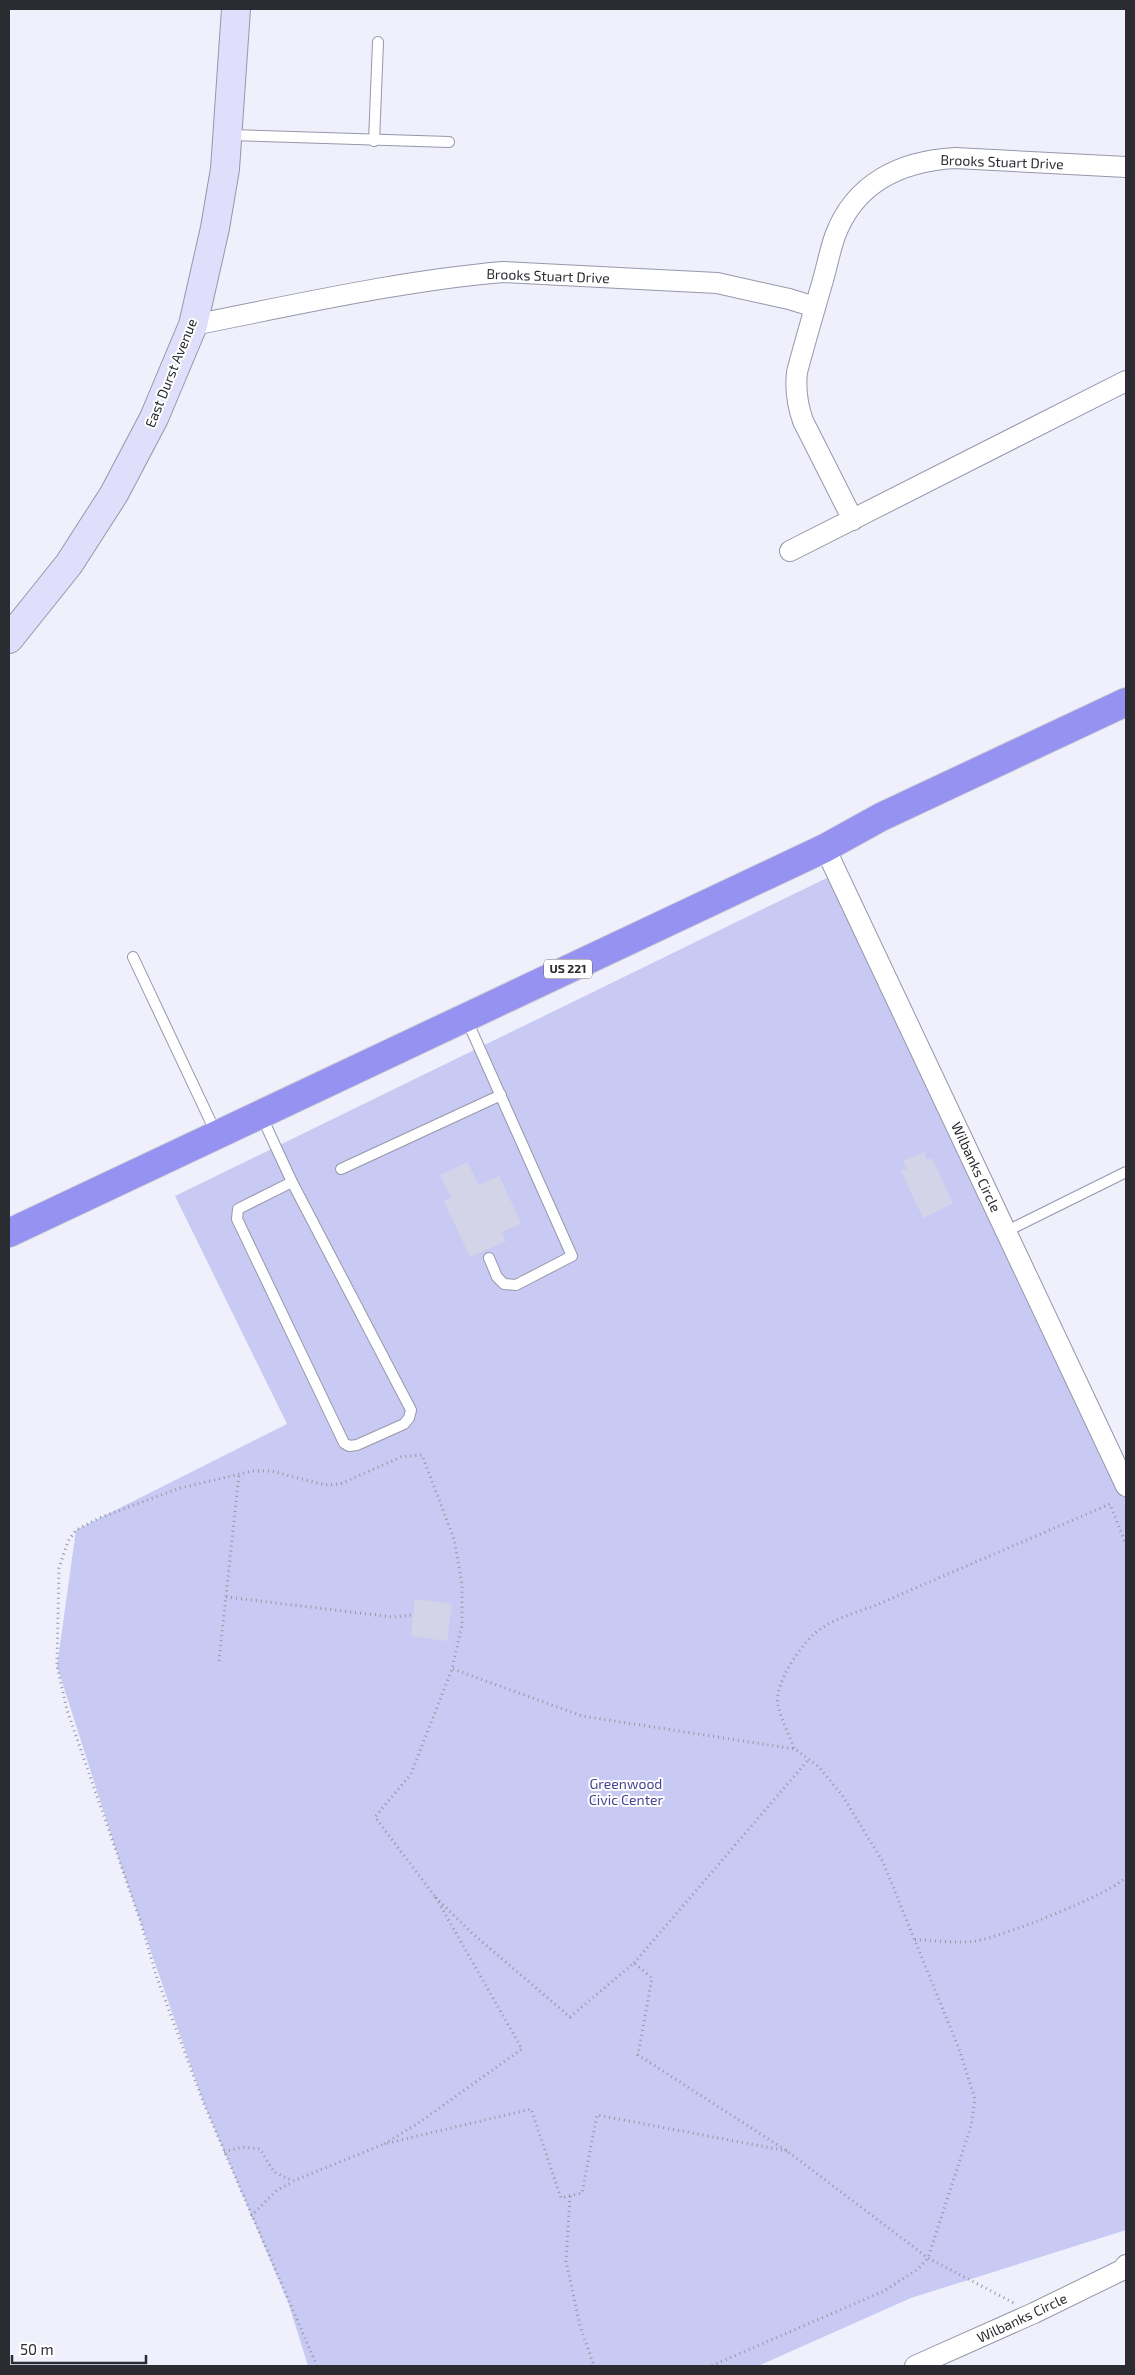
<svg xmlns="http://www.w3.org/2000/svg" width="1135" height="2375" font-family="'Exo 2',sans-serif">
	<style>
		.green { fill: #c9caf4 }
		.building { fill: #d3d4e8 }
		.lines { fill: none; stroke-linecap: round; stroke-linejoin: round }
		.lane-casing { stroke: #9697aa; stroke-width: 12 }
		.street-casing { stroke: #9697aa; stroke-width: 22 }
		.secondary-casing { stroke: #9697aa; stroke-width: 30 }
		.highway-casing { stroke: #d0d0d2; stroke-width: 30 }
		.path { stroke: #9596a0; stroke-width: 3; stroke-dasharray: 1 4; stroke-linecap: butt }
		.lane { stroke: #fff; stroke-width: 10 }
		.street { stroke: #fff; stroke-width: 20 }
		.secondary { stroke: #dfdefb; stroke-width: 28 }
		.highway { stroke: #9592f1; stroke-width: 28 }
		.labels { text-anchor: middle; stroke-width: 4; stroke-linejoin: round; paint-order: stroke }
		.shield { fill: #fff; stroke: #6b6b70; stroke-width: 1 }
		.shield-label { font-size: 12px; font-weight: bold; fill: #2b2b32 }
		.street-label { font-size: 14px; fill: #2b2b32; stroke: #fff }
		.park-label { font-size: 14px; fill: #4a4394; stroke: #fff }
	</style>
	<rect width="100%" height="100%" fill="#eff0fc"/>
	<polygon class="green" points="837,873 1126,1486 1126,2230 911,2298 758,2366 308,2366 288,2302 204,2104 121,1866 57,1666 76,1530 287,1424 175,1196"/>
	<g class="building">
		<polygon points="924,1152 927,1160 932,1158 953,1203 923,1218 901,1171 907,1169 903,1161"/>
		<polygon points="467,1162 479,1185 499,1176 521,1223 502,1232 506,1241 470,1257 444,1201 451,1197 440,1175"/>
		<polygon points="415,1599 452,1604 447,1641 411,1636"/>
	</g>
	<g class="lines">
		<defs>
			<g id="lane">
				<polyline points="230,135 449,142"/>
				<polyline points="374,141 378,42"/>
				<polyline points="133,957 216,1133"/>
				<polyline points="466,1018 572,1256 516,1285 504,1284 497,1277 489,1258"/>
				<polyline points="261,1115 292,1182 411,1410 409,1418 404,1424 357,1445 349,1446 344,1443 237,1219 238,1209 292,1182"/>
				<polyline points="341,1169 501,1095"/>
				<polyline points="1007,1231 1126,1172"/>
			</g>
			<g id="street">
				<path d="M193,325C295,305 399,281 503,272L717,283L789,299L815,307"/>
				<path d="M853,520L803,421C797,404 795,390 797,372C805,342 814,311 823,280C827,266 830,250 835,236C855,182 902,161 955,158L1126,167"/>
				<polyline points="790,551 1126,381"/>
				<polyline points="825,848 1126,1486"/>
				<polyline points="915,2366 1034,2313 1122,2270 1126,2265"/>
			</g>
			<polyline id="secondary" points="9,639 69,564 114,494 154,418 193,325 215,228 225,169 236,9"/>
			<polyline id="highway" points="9,1233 825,848 881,817 1126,702"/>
		</defs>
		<use href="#lane" class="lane-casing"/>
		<use href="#street" class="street-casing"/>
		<use href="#secondary" class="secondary-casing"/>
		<use href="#highway" class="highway-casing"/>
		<g class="path">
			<polyline points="226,1597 393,1617 413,1615"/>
			<polyline points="219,1661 239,1474"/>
			<polyline points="453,1669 582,1716 795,1749 818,1766 842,1795 883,1862 959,2049 975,2099 971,2126 928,2258 919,2268 884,2291 711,2366"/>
			<path d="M794,1748C789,1735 781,1719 778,1705C774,1684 799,1648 814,1634C830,1620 854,1613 874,1606L1110,1504L1126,1545"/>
			<path d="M915,1940C934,1940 957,1944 976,1941C998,1938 1118,1892 1126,1876"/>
			<polyline points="634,1963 809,1759"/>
			<polyline points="787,2151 597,2115 582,2193 561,2198 531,2109 384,2144 417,2124 522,2049 436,1898 473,1934 570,2017 634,1963 652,1978 638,2055 787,2151 928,2258 1014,2303"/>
			<polyline points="224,2152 242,2147 260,2149 274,2172 293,2181 384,2144"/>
			<polyline points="570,2196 566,2261 580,2326 594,2366"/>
			<polyline points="251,2216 277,2190 293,2182"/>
			<polyline points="317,2366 204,2104 157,1978 140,1920 67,1710 57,1666 59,1568 68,1541 76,1530 99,1518 177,1489 252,1471 271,1471 325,1485 340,1484 401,1457 422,1455 454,1539 462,1584 462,1625 452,1669 411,1774 375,1817 436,1898"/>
		</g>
		<use href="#lane" class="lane"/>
		<use href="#street" class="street"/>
		<use href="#secondary" class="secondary"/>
		<use href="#highway" class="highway"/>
	</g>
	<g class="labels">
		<rect class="shield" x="544" y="959.5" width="48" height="19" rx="4"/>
		<g class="shield-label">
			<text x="568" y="973">US 221</text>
		</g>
		<g class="street-label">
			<text transform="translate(1002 162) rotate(2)" y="5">Brooks Stuart Drive</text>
			<text transform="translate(548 276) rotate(2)" y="5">Brooks Stuart Drive</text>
			<text transform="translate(171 373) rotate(-68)" y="5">East Durst Avenue</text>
			<text transform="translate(976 1167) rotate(65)" y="5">Wilbanks Circle</text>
			<text transform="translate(1022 2318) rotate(-25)" y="5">Wilbanks Circle</text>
		</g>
		<g class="park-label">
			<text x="626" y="1789">Greenwood<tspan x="626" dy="16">Civic Center</tspan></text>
		</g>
	</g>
	<rect width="1135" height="2375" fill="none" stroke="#2b2b32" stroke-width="20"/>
	<path d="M12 2355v8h134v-8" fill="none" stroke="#2b2b32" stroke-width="2.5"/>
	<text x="20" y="2355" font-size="15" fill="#2b2b32" stroke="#ffffff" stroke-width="4" paint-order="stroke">50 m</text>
</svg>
